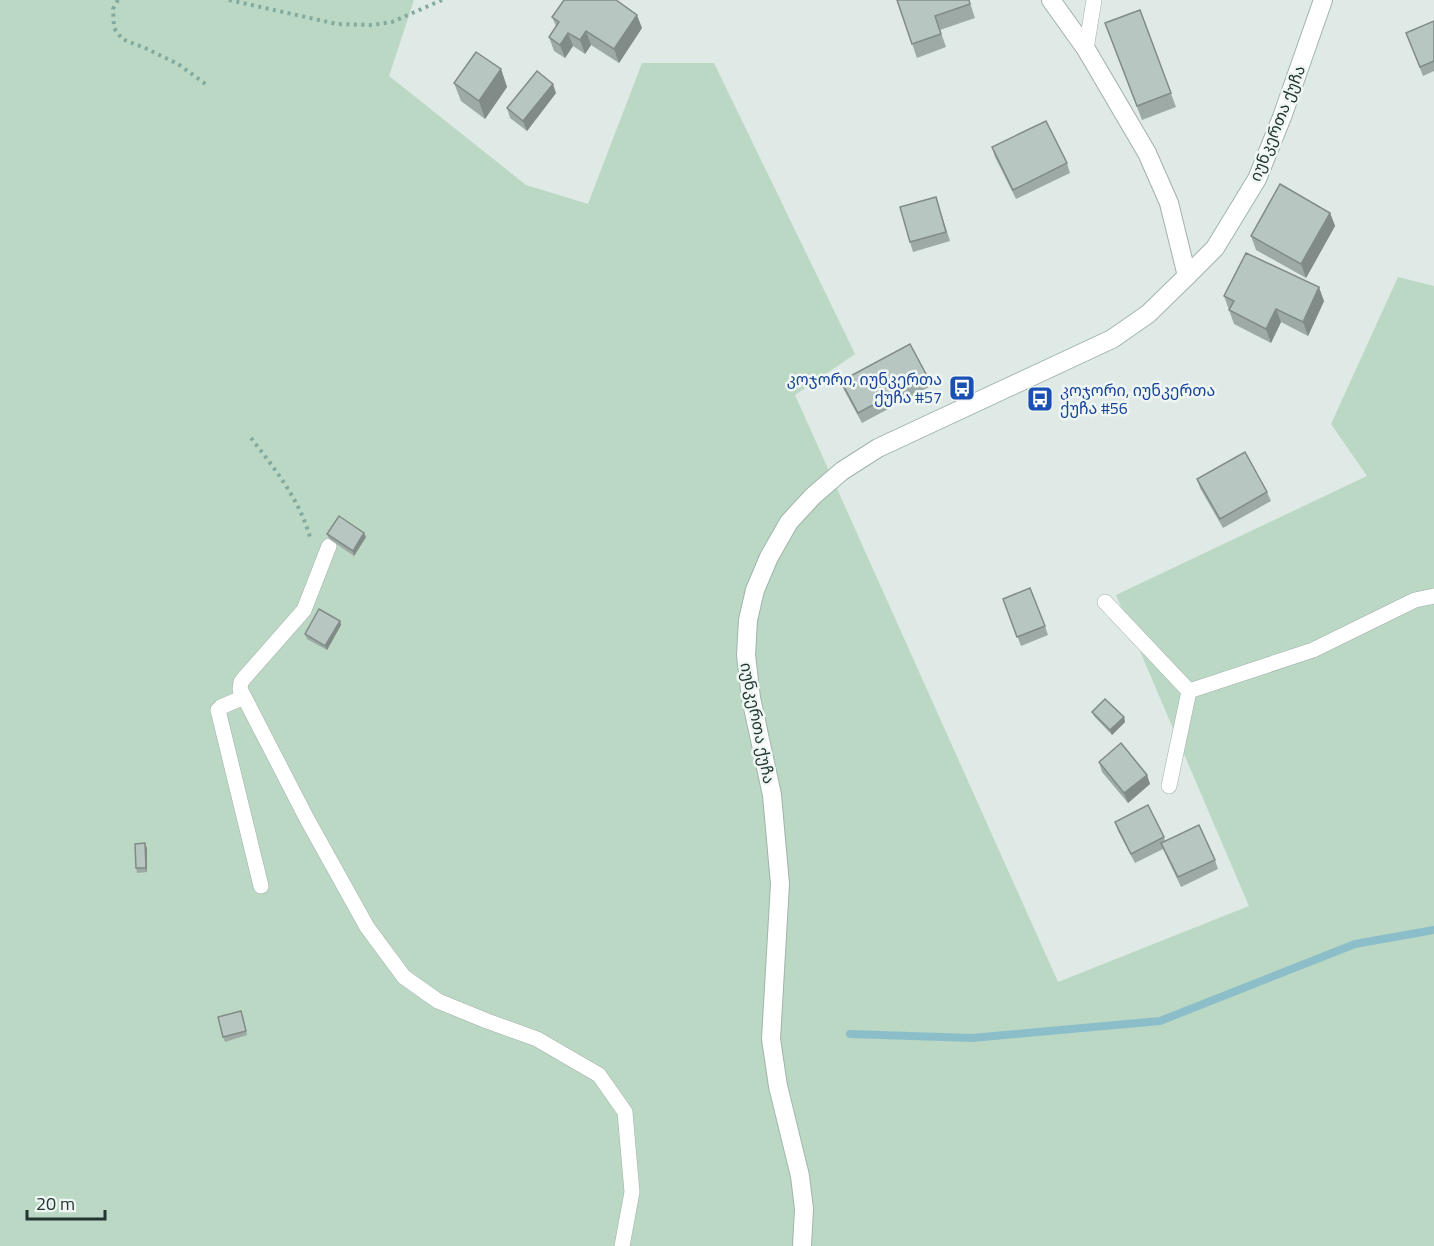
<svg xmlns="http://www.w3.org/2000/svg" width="1434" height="1246" font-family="'Titillium Web','Noto Sans Georgian',sans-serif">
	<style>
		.green { fill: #bad8c3 }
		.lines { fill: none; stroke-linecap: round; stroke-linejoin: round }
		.stream { stroke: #8cbeca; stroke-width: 8 }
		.lane-casing { stroke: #a3b0ac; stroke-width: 16 }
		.street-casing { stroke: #a3b0ac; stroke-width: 20 }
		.secondary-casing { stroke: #a0b4ad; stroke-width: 20 }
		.path { stroke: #83aa9f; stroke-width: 4; stroke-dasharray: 3 4.5; stroke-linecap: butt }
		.lane { stroke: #fff; stroke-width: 15 }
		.street { stroke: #fff; stroke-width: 18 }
		.secondary { stroke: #fff; stroke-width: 18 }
		.wall { fill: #9eaaa6 }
		.shaded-wall { fill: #818b87 }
		.building { fill: #b8c6c1; stroke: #818b87; stroke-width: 1.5 }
		.labels { text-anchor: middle; stroke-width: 5; stroke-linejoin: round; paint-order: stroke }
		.street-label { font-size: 16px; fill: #223732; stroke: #eff6f3 }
		.transit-label { font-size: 16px; fill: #164399; stroke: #eff6f3; text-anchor: end }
	</style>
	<rect width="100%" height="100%" fill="#dfe9e5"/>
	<polygon class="green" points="0,0 414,0 389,76 526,185 588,204 642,63 714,63 855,354 795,395 1058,982 1249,906 1116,595 1367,476 1331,424 1398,277 1434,286 1434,1246 0,1246"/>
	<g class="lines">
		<polyline class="stream" points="850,1034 972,1038 1160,1021 1355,944 1434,930"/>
		<defs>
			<g id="lane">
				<polyline points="1086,49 1094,0"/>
				<polyline points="329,546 304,610 246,676 241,682 240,689 307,819 367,927 404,977 438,1001 487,1021 537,1039 599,1075 625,1112 632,1192 622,1246"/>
				<polyline points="1105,602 1189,691"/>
				<polyline points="244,697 221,707 218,710 261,886"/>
				<polyline points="1169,786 1189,691 1313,650 1415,600 1434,596"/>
			</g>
			<polyline id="street" points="1051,0 1086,49 1147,153 1169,203 1187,276"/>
			<polyline id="secondary" points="802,1246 804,1209 800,1176 778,1086 771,1039 780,884 772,795 751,698 746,655 748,620 755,590 769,557 789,522 813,496 842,471 878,448 1112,339 1148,314 1187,276 1215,248 1257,179 1282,117 1323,0"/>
		</defs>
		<use href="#lane" class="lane-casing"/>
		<use href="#street" class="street-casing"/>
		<use href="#secondary" class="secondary-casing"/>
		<g class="path">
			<polyline points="118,0 113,9 114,28 122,39 145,48 178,64 207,85"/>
			<polyline points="229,0 337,24 372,25 392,22 442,0"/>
			<path d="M251,438C275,469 299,499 310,537"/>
		</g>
		<use href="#lane" class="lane"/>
		<use href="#street" class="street"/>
		<use href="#secondary" class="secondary"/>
	</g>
	<g class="wall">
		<polygon points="897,0 969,0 975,18 940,30 946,47 917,58"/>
		<polygon points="1140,10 1176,107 1142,120 1105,23"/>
		<polygon points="552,17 642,28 619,63 591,45 585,54 573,46 565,58 554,51 549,37 556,26"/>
		<polygon points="1434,21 1434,71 1423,76 1406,33"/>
		<polygon points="501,69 507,87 485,119 461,101 454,83"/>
		<polygon points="556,93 527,131 510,118 507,108"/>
		<polygon points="992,147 1067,163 1070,173 1016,199 995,157"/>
		<polygon points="936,197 950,241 913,252 910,242"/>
		<polygon points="1330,213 1335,226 1306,278 1256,250 1251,236"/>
		<polygon points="1224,296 1324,301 1308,336 1281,322 1271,343 1234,324"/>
		<polygon points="927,376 931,386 862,423 844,390 841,381"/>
		<polygon points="1197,479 1267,492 1271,501 1223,528 1200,488"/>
		<polygon points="327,534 366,537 354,556 329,539"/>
		<polygon points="1003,599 1045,626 1048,635 1021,646"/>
		<polygon points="340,621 341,625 327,650 307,639 305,634"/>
		<polygon points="1092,712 1124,717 1125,722 1112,735 1094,716"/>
		<polygon points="1099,762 1147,775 1150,784 1128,803 1102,772"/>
		<polygon points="1115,822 1164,837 1165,841 1215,860 1218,869 1181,887 1163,849 1135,863 1118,831"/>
		<polygon points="147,848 147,872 137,873 136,868"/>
		<polygon points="243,1016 247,1035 225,1042 223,1037"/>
	</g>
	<g class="shaded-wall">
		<polygon points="637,15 642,28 619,63 614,49"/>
		<polygon points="586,31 591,45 585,54 580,40"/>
		<polygon points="568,33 573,46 565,58 560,45"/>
		<polygon points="501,69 507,87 485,119 479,101"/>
		<polygon points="553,84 556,93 527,131 523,121"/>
		<polygon points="1330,213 1335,226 1306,278 1301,264"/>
		<polygon points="1319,287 1324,301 1308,336 1303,322"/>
		<polygon points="1276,309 1281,322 1271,343 1266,329"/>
		<polygon points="364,533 366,537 354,556 353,551"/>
		<polygon points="340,621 341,625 327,650 325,646"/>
		<polygon points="1124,717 1125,722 1112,735 1110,730"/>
		<polygon points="1147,775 1150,784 1128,803 1124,793"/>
		<polygon points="145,843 147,848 147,872 146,868"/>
	</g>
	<g class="building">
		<polygon points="564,0 616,0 637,15 614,49 586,31 580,40 568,33 560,45 549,37 559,22 552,17"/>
		<polygon points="897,0 969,0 970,4 935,16 941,34 912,44"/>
		<polygon points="1140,10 1171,93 1137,106 1105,23"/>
		<polygon points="1434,21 1434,61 1420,67 1406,33"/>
		<polygon points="476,52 501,69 479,101 454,83"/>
		<polygon points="537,71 553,84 523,121 507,108"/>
		<polygon points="1046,121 1067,163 1013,190 992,147"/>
		<polygon points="1280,184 1330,213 1301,264 1251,236"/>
		<polygon points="936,197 946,232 910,242 900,207"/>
		<polygon points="1246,253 1319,287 1303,322 1276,309 1266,329 1229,310 1234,301 1224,296"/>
		<polygon points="910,344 927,376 858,413 841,381"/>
		<polygon points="1245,452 1267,492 1220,519 1197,479"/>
		<polygon points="339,516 364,533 353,551 327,534"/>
		<polygon points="1030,588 1045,626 1017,637 1003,599"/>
		<polygon points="319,609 340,621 325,646 305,634"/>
		<polygon points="1105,699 1124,717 1110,730 1092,712"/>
		<polygon points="1121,743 1147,775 1124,793 1099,762"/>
		<polygon points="1148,805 1164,837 1131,854 1115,822"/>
		<polygon points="1199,825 1215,860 1178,877 1161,843"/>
		<polygon points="145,843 146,868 136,868 135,844"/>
		<polygon points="241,1011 246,1031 223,1037 218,1017"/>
	</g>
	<defs>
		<symbol id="bus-square" viewBox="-11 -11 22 22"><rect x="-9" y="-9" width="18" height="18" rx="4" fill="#1a4fb4" stroke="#eff6f3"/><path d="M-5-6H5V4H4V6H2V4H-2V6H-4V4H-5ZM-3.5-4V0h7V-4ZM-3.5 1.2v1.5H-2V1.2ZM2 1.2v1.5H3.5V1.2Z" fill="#fff"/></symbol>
	</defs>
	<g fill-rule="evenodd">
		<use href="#bus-square" x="947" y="373" width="30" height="30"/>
		<use href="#bus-square" x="1025" y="384" width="30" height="30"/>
	</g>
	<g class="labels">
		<g class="street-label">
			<text transform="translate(1277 123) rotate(-68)" y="6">იუნკერთა ქუჩა</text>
			<text transform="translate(758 723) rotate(79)" y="6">იუნკერთა ქუჩა</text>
		</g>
		<g class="transit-label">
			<text x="942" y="385">კოჯორი, იუნკერთა<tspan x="942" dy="18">ქუჩა #57</tspan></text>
			<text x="1060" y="396" text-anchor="start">კოჯორი, იუნკერთა<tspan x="1060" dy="18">ქუჩა #56</tspan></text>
		</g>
	</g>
	<path d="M27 1210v9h78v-9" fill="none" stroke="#223732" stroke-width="3"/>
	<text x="36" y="1210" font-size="18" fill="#223732" stroke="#eff6f3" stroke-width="4.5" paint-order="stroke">20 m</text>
</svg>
